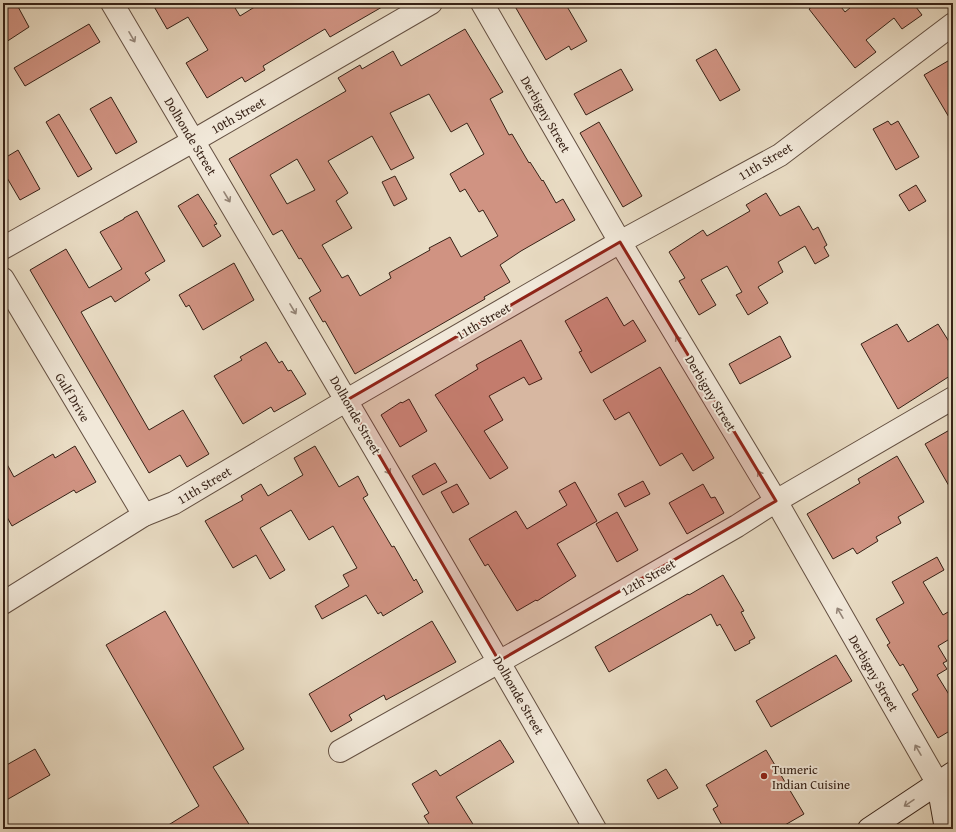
<svg xmlns="http://www.w3.org/2000/svg" width="956" height="832" font-family="'Gentium Book Plus',serif">
	<style>
		.building { fill: #d09382; stroke: #372217; fill-rule: evenodd }
		.lines { fill: none; stroke-linecap: round; stroke-linejoin: round }
		.minor-casing { stroke: #645042; stroke-width: 24 }
		.secondary-casing { stroke: #372217; stroke-width: 24 }
		.minor { stroke: #f1e8d9; stroke-width: 22 }
		.secondary { stroke: #f1e8d9; stroke-width: 22 }
		.oneway { stroke: #948578 }
		.marked { fill: #8f2418; fill-opacity: 0.2; stroke: #8f2418; stroke-width: 3; stroke-linejoin: round }
		.poi-dot { fill: #8f2418; stroke: #f1e8d9; stroke-width: 1.5 }
		.labels { text-anchor: middle; stroke-width: 4; stroke-linejoin: round; paint-order: stroke }
		.street-label { font-size: 13px; fill: #372217; stroke: #f1e8d9 }
		.poi-label { font-size: 13px; fill: #372217; stroke: #f1e8d9; text-anchor: start }
	</style>
	<rect width="100%" height="100%" fill="#e9dcc4"/>
	<filter id="stains"><feTurbulence type="fractalNoise" baseFrequency=".005" numOctaves="4"/><feColorMatrix values="0 0 0 0 .2 0 0 0 0 .09 0 0 0 0 .02 0 0 0 .5 -.17"/></filter>
	<radialGradient id="worn" r=".72"><stop offset=".6" stop-color="#630" stop-opacity="0"/><stop offset="1" stop-color="#630" stop-opacity=".3"/></radialGradient>
	<g class="building">
		<polygon points="3,3 16,3 29,27 3,44"/>
		<polygon points="152,3 232,3 240,16 261,3 389,3 330,37 325,29 263,66 265,70 245,82 242,77 207,98 186,63 208,50 188,17 167,29"/>
		<polygon points="513,3 565,3 587,41 571,50 569,46 546,60"/>
		<polygon points="817,3 838,3 845,12 856,3 913,3 922,15 902,29 894,18 866,40 876,52 855,68 809,9"/>
		<polygon points="89,24 100,42 25,86 14,68"/>
		<path d="M465,29L503,92L490,99L509,135L512,134L529,163L530,162L542,181L543,180L556,203L563,199L575,220L521,251L500,265L510,282L484,297L485,299L355,374L325,321L323,322L309,298L321,291L301,258L299,259L282,230L273,235L229,159L346,91L338,78L360,65L362,69L393,51L401,66ZM429,94L451,132L467,123L484,154L450,174L460,192L465,189L479,212L483,210L498,236L461,257L450,237L429,248L430,250L389,273L391,278L360,296L348,275L342,278L322,245L352,228L336,201L348,193L328,161L372,136L391,170L414,158L390,113ZM297,159L315,190L287,204L270,175Z"/>
		<polygon points="716,49 740,90 720,101 696,60"/>
		<polygon points="953,58 953,124 924,75"/>
		<polygon points="621,69 633,90 586,115 574,94"/>
		<polygon points="111,97 137,142 116,154 90,109"/>
		<polygon points="59,114 92,169 78,177 46,122"/>
		<polygon points="888,121 891,125 898,121 919,157 896,170 873,129"/>
		<polygon points="599,122 642,196 623,207 580,133"/>
		<polygon points="18,150 40,189 20,200 3,171 3,159"/>
		<polygon points="395,176 407,199 394,206 382,182"/>
		<polygon points="916,185 926,201 909,211 899,195"/>
		<polygon points="766,193 780,216 799,206 813,230 818,227 827,245 824,247 829,256 815,264 805,246 778,262 783,272 758,287 768,303 748,315 736,295 742,292 727,266 701,280 716,305 699,315 679,281 685,278 669,252 703,230 707,236 750,211 746,205"/>
		<polygon points="198,194 217,224 214,225 221,236 203,247 178,206"/>
		<polygon points="137,211 165,261 145,273 150,280 115,302 111,296 81,312 149,430 183,410 209,454 187,467 180,455 149,473 30,270 66,249 89,288 122,269 100,232 124,219 124,218"/>
		<polygon points="234,263 254,300 203,330 189,305 186,307 179,295"/>
		<polygon points="607,297 624,326 633,320 646,341 591,373 579,352 582,351 565,321"/>
		<polygon points="897,324 908,342 938,324 953,348 953,374 898,409 861,344"/>
		<polygon points="780,336 791,357 740,384 729,364"/>
		<polygon points="521,340 542,379 529,385 524,377 489,396 503,420 484,431 508,468 490,479 435,395 478,369 476,365"/>
		<polygon points="266,342 279,363 282,361 288,371 291,370 306,394 274,412 271,407 243,424 214,376 242,360 240,357"/>
		<polygon points="660,367 714,458 693,471 682,453 660,466 629,412 615,420 603,400"/>
		<polygon points="409,399 427,431 400,447 381,415 401,402 402,403"/>
		<polygon points="953,428 953,493 925,444"/>
		<polygon points="75,446 96,482 76,493 74,490 12,526 3,510 3,457 14,477 53,454 55,458"/>
		<polygon points="315,446 339,487 358,476 368,495 363,498 392,547 394,546 414,581 416,579 423,592 383,616 381,612 378,614 366,595 322,619 315,606 349,586 343,575 357,568 333,526 309,540 291,510 260,528 285,570 270,579 256,555 233,568 205,521 243,500 241,496 261,484 268,496 303,475 294,458"/>
		<polygon points="897,456 924,502 898,517 901,523 876,537 878,541 857,554 853,548 833,559 807,514 860,483 858,479"/>
		<polygon points="435,463 447,482 423,495 412,476"/>
		<polygon points="643,481 650,494 625,507 618,494"/>
		<polygon points="575,482 597,521 557,544 576,576 537,601 536,600 517,611 488,564 485,566 469,539 516,511 527,529 567,505 559,491"/>
		<polygon points="457,484 469,504 453,513 441,492"/>
		<polygon points="703,484 711,498 715,497 724,513 687,534 669,503"/>
		<polygon points="617,512 638,550 617,562 596,524"/>
		<polygon points="937,557 944,570 923,582 943,615 953,609 953,637 938,646 947,661 943,663 947,669 937,675 953,701 953,729 938,738 912,694 918,690 903,664 900,666 887,645 890,643 876,619 904,603 892,582"/>
		<polygon points="723,575 744,611 741,612 755,638 749,641 750,643 735,651 720,624 717,626 711,614 609,672 595,647 688,594 689,595"/>
		<polygon points="165,611 244,749 213,767 252,829 162,829 199,806 106,645"/>
		<polygon points="432,621 456,662 386,700 384,695 349,715 352,720 331,732 309,694"/>
		<polygon points="836,655 852,681 771,727 756,701"/>
		<polygon points="500,740 514,762 456,797 476,829 432,829 424,816 429,813 412,784 436,770 440,776"/>
		<polygon points="35,749 50,775 3,802 3,767"/>
		<polygon points="766,750 804,814 778,829 724,829 713,809 718,806 706,785"/>
		<polygon points="666,769 678,788 658,799 647,780"/>
	</g>
	<g class="lines">
		<defs>
			<g id="minor">
				<path d="M112,3C274,278 437,552 595,829"/>
				<polyline points="482,3 620,242 776,501 938,784"/>
				<polyline points="3,248 193,141 431,3"/>
				<polyline points="3,279 144,515"/>
				<polyline points="3,603 144,515 174,503 347,400 620,242 780,155 953,24"/>
				<polyline points="340,751 563,626 737,526 776,501 953,398"/>
			</g>
			<g id="secondary">
				<polyline points="938,784 946,829"/>
				<polyline points="869,829 953,773"/>
			</g>
		</defs>
		<use href="#minor" class="minor-casing"/>
		<use href="#secondary" class="secondary-casing"/>
		<use href="#minor" class="minor"/>
		<use href="#secondary" class="secondary"/>
	</g>
	<defs><path id="oneway-shaft" d="M-6 0H5M1.5-3L5.5 0L1.5 3" fill="none" stroke-width="1.6" stroke-linecap="round" stroke-linejoin="round"/></defs>
	<g class="oneway">
		<use href="#oneway-shaft" transform="translate(132 37) rotate(60)"/>
		<use href="#oneway-shaft" transform="translate(227 197) rotate(59)"/>
		<use href="#oneway-shaft" transform="translate(293 309) rotate(59)"/>
		<use href="#oneway-shaft" transform="translate(679 341) rotate(-121)"/>
		<use href="#oneway-shaft" transform="translate(387 469) rotate(60)"/>
		<use href="#oneway-shaft" transform="translate(761 476) rotate(-121)"/>
		<use href="#oneway-shaft" transform="translate(840 613) rotate(-120)"/>
		<use href="#oneway-shaft" transform="translate(918 750) rotate(-120)"/>
		<use href="#oneway-shaft" transform="translate(909 803) rotate(146)"/>
	</g>
	<path class="marked" d="M620,242L776,501L499,661L347,400Z"/>
	<circle class="poi-dot" cx="764" cy="776" r="4"/>
	<g class="labels">
		<g class="street-label">
			<text transform="translate(546 114) rotate(60)" y="5">Derbigny Street</text>
			<text transform="translate(238 115) rotate(-30)" y="5">10th Street</text>
			<text transform="translate(191 136) rotate(59)" y="5">Dolhonde Street</text>
			<text transform="translate(765 161) rotate(-31)" y="5">11th Street</text>
			<text transform="translate(483 321) rotate(-30)" y="5">11th Street</text>
			<text transform="translate(711 393) rotate(59)" y="5">Derbigny Street</text>
			<text transform="translate(73 397) rotate(59)" y="5">Gulf Drive</text>
			<text transform="translate(356 415) rotate(60)" y="5">Dolhonde Street</text>
			<text transform="translate(204 485) rotate(-31)" y="5">11th Street</text>
			<text transform="translate(648 577) rotate(-30)" y="5">12th Street</text>
			<text transform="translate(874 673) rotate(60)" y="5">Derbigny Street</text>
			<text transform="translate(519 695) rotate(60)" y="5">Dolhonde Street</text>
		</g>
		<g class="poi-label">
			<text x="772" y="774">Tumeric<tspan x="772" dy="15">Indian Cuisine</tspan></text>
		</g>
	</g>
	<rect width="956" height="832" fill="none" stroke="#e9dcc4" stroke-width="16"/>
	<rect x="4" y="4" width="948" height="824" fill="none" stroke="#372217" stroke-width="2"/>
	<rect x="8" y="8" width="940" height="816" fill="none" stroke="#372217"/>
	<rect width="100%" height="100%" filter="url(#stains)"/>
	<rect width="100%" height="100%" fill="url(#worn)"/>
</svg>
